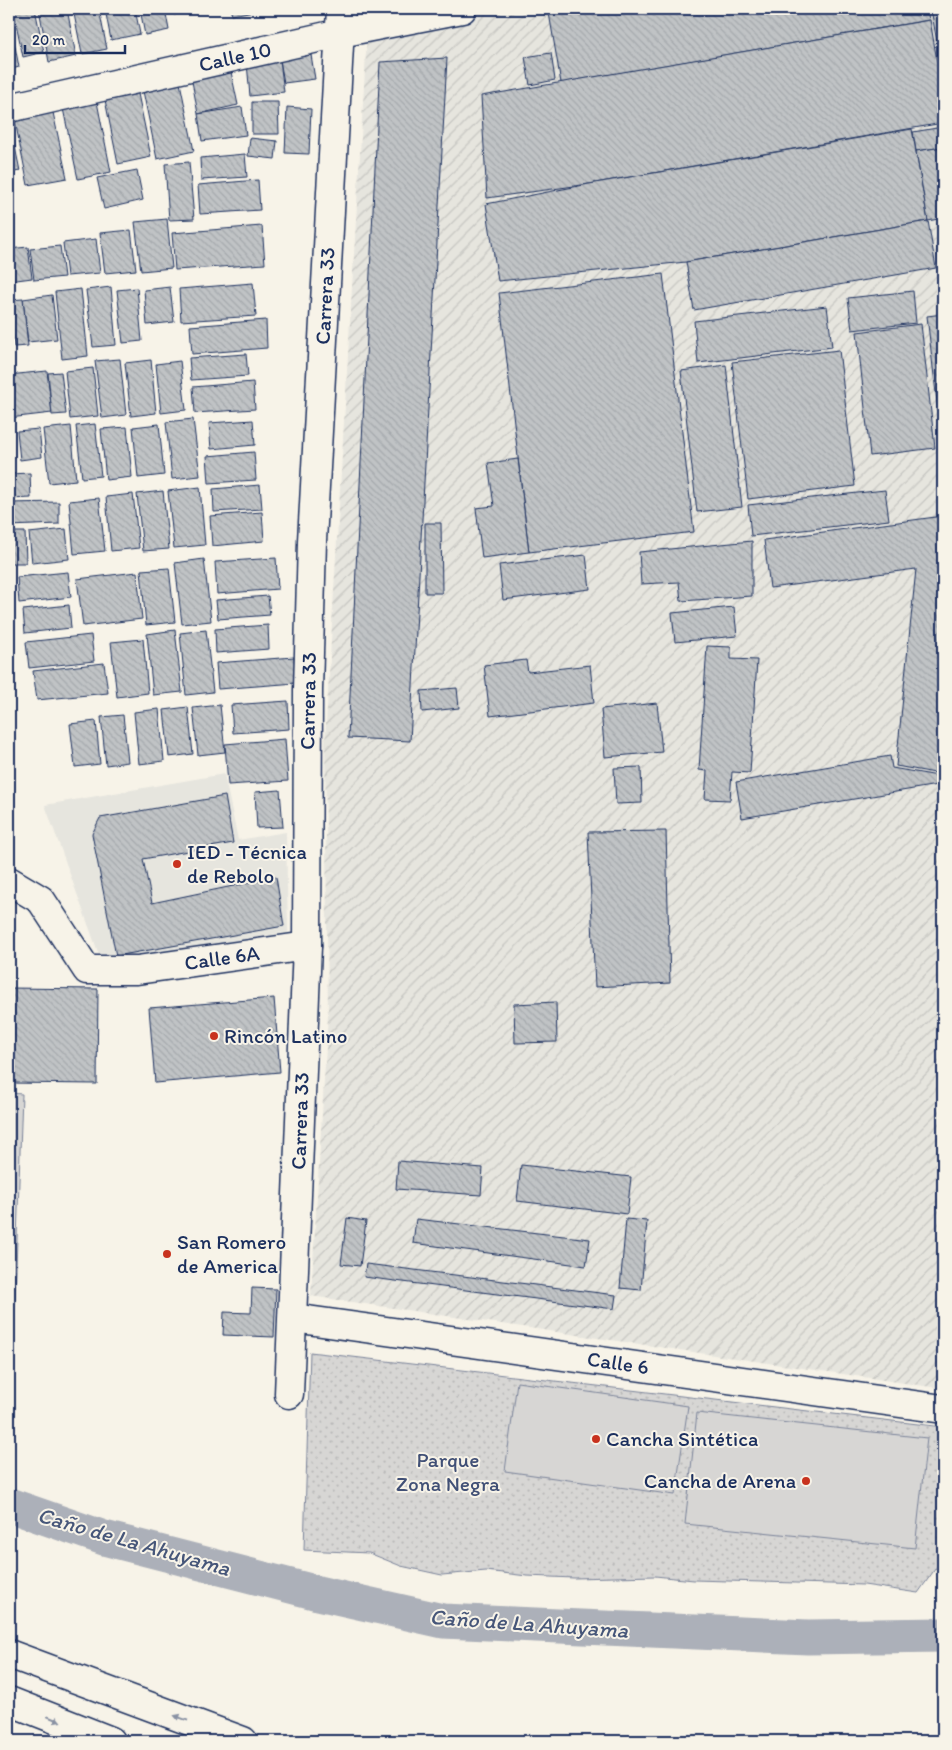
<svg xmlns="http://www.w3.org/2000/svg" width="952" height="1750" font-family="Itim,sans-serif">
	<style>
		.built { fill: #e6e5de }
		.industrial { fill: url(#industrial-furrows) }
		.grass { fill: url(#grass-dots); stroke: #798299 }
		.pitch { fill: #d7d6d4; stroke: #798299 }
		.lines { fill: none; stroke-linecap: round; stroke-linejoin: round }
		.canal { stroke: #acb0b9; stroke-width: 35 }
		.building { fill: url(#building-back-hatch); stroke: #1b2f5e }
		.minor-casing { stroke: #1b2f5e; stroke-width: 31 }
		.major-casing { stroke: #1b2f5e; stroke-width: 31 }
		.minor { stroke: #f7f3e8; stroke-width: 28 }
		.major { stroke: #f7f3e8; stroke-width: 28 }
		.oneway { fill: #8991a3 }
		.poi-dot { fill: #c8321e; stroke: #f7f3e8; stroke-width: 2 }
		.labels { text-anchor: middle; stroke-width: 4; stroke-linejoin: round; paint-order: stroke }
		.street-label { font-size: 21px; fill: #1b2f5e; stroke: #f7f3e8 }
		.poi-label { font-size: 21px; fill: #1b2f5e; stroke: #f7f3e8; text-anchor: start }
		.park-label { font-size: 21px; fill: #415076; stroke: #f7f3e8 }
		.water-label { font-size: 22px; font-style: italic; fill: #465679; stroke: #f7f3e8 }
	</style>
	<defs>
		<pattern id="industrial-furrows" width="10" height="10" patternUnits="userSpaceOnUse" patternTransform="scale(1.25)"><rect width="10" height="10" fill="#e6e5de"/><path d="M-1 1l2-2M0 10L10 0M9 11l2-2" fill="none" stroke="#c5c5c1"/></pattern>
		<pattern id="grass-dots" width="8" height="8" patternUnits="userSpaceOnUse" patternTransform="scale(1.25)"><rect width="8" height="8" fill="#d7d6d4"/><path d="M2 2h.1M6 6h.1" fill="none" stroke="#b8b8b8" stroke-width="1.8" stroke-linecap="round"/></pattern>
		<pattern id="building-back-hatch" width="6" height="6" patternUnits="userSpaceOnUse" patternTransform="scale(1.25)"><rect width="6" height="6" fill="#c0c3c5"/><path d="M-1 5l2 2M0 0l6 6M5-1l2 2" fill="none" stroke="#a4a8ac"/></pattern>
	</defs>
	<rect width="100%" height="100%" fill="#f7f3e8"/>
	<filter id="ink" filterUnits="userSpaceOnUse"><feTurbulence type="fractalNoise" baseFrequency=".02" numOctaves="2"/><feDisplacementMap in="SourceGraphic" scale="10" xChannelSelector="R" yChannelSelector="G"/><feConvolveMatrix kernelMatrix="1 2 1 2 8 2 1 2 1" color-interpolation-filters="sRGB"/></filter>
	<g filter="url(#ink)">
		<polygon class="built" points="224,774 238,840 286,832 288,932 102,963 45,805"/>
		<polygon class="industrial" points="510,9 943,9 943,1309 938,1388 311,1296 328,1015 325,742 367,36"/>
		<polygon class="grass" points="310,1352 943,1427 943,1558 918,1593 864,1585 694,1580 655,1576 574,1578 527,1576 486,1571 442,1575 401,1566 369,1553 304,1550"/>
		<g class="pitch">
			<polygon points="9,1093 22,1094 14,1327 9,1327"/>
			<polygon points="517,1382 688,1406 675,1495 505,1471"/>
			<polygon points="697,1413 927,1438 915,1548 685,1524"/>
		</g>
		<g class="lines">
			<polyline class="canal" points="9,1505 104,1538 318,1593 443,1621 808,1637 943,1635"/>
		</g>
		<g class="building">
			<polygon points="13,9 35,9 44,52 23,57"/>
			<polygon points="39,9 67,9 76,56 49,62"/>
			<polygon points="73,9 99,9 107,49 82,54"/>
			<polygon points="105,9 135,9 140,34 111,40"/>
			<polygon points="140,9 165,9 169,30 145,35"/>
			<polygon points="172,9 203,9 174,15"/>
			<polygon points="230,9 253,9 254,11 232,15"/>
			<polygon points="577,9 927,9 929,20 561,83 549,13"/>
			<polygon points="931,9 943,9 943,52 939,53"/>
			<polygon points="9,16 19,67 9,70"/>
			<polygon points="930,20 943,96 943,123 589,184 487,198 481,96"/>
			<polygon points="551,53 555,80 530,85 525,57"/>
			<polygon points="311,55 315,79 284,83 280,60"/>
			<polygon points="447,58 410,741 348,738 380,62"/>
			<polygon points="280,60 284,92 250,96 247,63"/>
			<polygon points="231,72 238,105 198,114 192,81"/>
			<polygon points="179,78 194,151 157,159 142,86"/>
			<polygon points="136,84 151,157 118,164 103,90"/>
			<polygon points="95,92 111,172 78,179 61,99"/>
			<polygon points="252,102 278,102 279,134 252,134"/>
			<polygon points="242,107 246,135 202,141 198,114"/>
			<polygon points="287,107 311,109 309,154 285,153"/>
			<polygon points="52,108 67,178 28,185 14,116"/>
			<polygon points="9,118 20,171 9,173"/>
			<polygon points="943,127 943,147 916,151 913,132"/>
			<polygon points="912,129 928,221 686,262 498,281 486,204 589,184"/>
			<polygon points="250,138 277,141 275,159 248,156"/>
			<polygon points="943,147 943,218 928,221 916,151"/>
			<polygon points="245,154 247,177 201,180 200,158"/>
			<polygon points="189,162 194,219 169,220 165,164"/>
			<polygon points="137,170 143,200 104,209 97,178"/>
			<polygon points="258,180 260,210 200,214 198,185"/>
			<polygon points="167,219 172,268 141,271 135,222"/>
			<polygon points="928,221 936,268 694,310 686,262"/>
			<polygon points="262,226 265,264 175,270 172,233"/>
			<polygon points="131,230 136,270 105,273 100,233"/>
			<polygon points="96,239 100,273 67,276 63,243"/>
			<polygon points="943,243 943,295 937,244"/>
			<polygon points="60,246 64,277 34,280 30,249"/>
			<polygon points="28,247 32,278 9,281 9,249"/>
			<polygon points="663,274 694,532 529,552 499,293"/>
			<polygon points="253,283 256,316 181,321 179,289"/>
			<polygon points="111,287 116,345 93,347 86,290"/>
			<polygon points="170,287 174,322 147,325 144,290"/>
			<polygon points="137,288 142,341 123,343 117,290"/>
			<polygon points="81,289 88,356 62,359 55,292"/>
			<polygon points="913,291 916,323 852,330 848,298"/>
			<polygon points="52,295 57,339 28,342 23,299"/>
			<polygon points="23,299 28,346 14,347 9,300"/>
			<polygon points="827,306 832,347 698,363 694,321"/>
			<polygon points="943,314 943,445 942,445 927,316"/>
			<polygon points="266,320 267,348 192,354 190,326"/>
			<polygon points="921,324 935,448 870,456 857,332"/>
			<polygon points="839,350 855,486 748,499 732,362"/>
			<polygon points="246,354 248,376 191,380 189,358"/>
			<polygon points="120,359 126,415 102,418 95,361"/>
			<polygon points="151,360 156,413 131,416 125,363"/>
			<polygon points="180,361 186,410 161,413 156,364"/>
			<polygon points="726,365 742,507 697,512 681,371"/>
			<polygon points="93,368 98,416 70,419 65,371"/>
			<polygon points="47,371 52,413 9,418 9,375"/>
			<polygon points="61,372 66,414 52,415 48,373"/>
			<polygon points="253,382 255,409 195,413 193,387"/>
			<polygon points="193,419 200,476 172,479 166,422"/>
			<polygon points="253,420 255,445 211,449 209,423"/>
			<polygon points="95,424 101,476 82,478 76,426"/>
			<polygon points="159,424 164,475 138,478 133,427"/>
			<polygon points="71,426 76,480 49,483 43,429"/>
			<polygon points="127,427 132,477 106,480 101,429"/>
			<polygon points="39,429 42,457 20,460 17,431"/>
			<polygon points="254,452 256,480 209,483 207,456"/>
			<polygon points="518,459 529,552 482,558 476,508 494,506 488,463"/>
			<polygon points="30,473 31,498 9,499 9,474"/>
			<polygon points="260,485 262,509 214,512 213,489"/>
			<polygon points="200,487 205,545 174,548 168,491"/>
			<polygon points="885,490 889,520 751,536 748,505"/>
			<polygon points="163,491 169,549 143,551 137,494"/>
			<polygon points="133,494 139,548 111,551 106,497"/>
			<polygon points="99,498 105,551 74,554 69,501"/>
			<polygon points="59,502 59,524 9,526 9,503"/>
			<polygon points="262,512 264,541 212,546 210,516"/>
			<polygon points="943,516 943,711 935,773 896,766 916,569 770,588 764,540"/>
			<polygon points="425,523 441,523 442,593 425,593"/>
			<polygon points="66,529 69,559 32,563 29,533"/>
			<polygon points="9,532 25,532 26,563 9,563"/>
			<polygon points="752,541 752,596 681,601 679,582 641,584 639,552"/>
			<polygon points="586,555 590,589 503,600 499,565"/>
			<polygon points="276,558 278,589 217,594 215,562"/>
			<polygon points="204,559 211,621 182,624 175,563"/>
			<polygon points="169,568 175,622 146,625 141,570"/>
			<polygon points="68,572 71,597 19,603 17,577"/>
			<polygon points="137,572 142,619 83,626 77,579"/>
			<polygon points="268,596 270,615 218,619 216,600"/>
			<polygon points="69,605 71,628 25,633 23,610"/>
			<polygon points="734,607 737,636 675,642 672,613"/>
			<polygon points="268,625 269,649 216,653 215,629"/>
			<polygon points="175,630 182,692 153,695 147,634"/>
			<polygon points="206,630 213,692 186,695 180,633"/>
			<polygon points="91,635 94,661 29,668 26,642"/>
			<polygon points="143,639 148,693 117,697 111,642"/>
			<polygon points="707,646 731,647 731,659 757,660 750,773 732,772 730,800 705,799 707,771 699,770"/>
			<polygon points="294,657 296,683 218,689 216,663"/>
			<polygon points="526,660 528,672 590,665 594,703 490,716 484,665"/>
			<polygon points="104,663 108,693 37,700 33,671"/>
			<polygon points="457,688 459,708 422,712 421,691"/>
			<polygon points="288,701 289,729 233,733 231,705"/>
			<polygon points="657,703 662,752 605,757 601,709"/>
			<polygon points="220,705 225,752 198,755 193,708"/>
			<polygon points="188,707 193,754 169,757 164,710"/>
			<polygon points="159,709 164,761 139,764 134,712"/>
			<polygon points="123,715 128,762 106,765 101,717"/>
			<polygon points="96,721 100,764 75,767 70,724"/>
			<polygon points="285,739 288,781 228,785 225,744"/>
			<polygon points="890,756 892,768 938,776 937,785 742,818 736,782"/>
			<polygon points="641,767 642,803 616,804 614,768"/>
			<polygon points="280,790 283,827 257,828 255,792"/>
			<polygon points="225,796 233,843 143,859 152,903 276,877 284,926 116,956 92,834 100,818"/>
			<polygon points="666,831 670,983 595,987 588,832"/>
			<polygon points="9,988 98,989 97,1084 9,1083"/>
			<polygon points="274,998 280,1072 155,1083 149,1008"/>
			<polygon points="556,1002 557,1042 515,1043 514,1004"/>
			<polygon points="398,1161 483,1168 481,1195 396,1189"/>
			<polygon points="521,1165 631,1177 627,1214 517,1201"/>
			<polygon points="347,1218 366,1221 360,1266 341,1264"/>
			<polygon points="416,1219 590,1239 586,1266 413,1243"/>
			<polygon points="626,1219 647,1221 641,1290 620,1288"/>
			<polygon points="366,1264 616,1295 614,1309 364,1277"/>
			<polygon points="252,1288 276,1289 274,1337 223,1335 224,1312 251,1313"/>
		</g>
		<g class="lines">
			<defs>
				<g id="minor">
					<polyline points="9,108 340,33 462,9"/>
					<polyline points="9,881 41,900 87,970 137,970 307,946"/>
					<polyline points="293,1318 943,1409"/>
					<polyline points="289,1394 307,946 308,690 312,541 341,9"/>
				</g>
				<g id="major">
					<polyline points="9,1654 243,1741"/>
					<polyline points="9,1701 111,1741"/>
				</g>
			</defs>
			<use href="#minor" class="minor-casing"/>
			<use href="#major" class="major-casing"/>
			<use href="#minor" class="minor"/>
			<use href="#major" class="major"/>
		</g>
		<defs><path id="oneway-solid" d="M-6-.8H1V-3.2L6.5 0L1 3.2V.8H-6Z" transform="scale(1.25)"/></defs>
		<g class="oneway">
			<use href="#oneway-solid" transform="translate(181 1718) rotate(-160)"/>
			<use href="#oneway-solid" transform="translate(54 1719) rotate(22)"/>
		</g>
	</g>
	<g class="poi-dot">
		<circle cx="177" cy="864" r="5"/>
		<circle cx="214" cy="1036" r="5"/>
		<circle cx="167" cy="1254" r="5"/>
		<circle cx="596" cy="1439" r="5"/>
		<circle cx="806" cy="1481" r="5"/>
	</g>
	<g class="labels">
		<g class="street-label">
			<text transform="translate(235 57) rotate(-13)" y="7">Calle 10</text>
			<text transform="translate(325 296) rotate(-87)" y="7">Carrera 33</text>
			<text transform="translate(308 701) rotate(-89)" y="7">Carrera 33</text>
			<text transform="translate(222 958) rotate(-8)" y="7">Calle 6A</text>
			<text transform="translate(300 1121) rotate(-88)" y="7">Carrera 33</text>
			<text transform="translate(618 1363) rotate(8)" y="7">Calle 6</text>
		</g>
		<g class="poi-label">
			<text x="187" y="859">IED - Técnica<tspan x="187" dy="24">de Rebolo</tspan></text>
			<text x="224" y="1043">Rincón Latino</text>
			<text x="177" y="1249">San Romero<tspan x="177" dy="24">de America</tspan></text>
			<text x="606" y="1446">Cancha Sintética</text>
			<text x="796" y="1488" text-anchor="end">Cancha de Arena</text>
		</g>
		<g class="park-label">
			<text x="448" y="1467">Parque<tspan x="448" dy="24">Zona Negra</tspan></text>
		</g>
		<g class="water-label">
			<text transform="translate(134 1541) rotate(16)" y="8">Caño de La Ahuyama</text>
			<text transform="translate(529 1623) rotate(4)" y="8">Caño de La Ahuyama</text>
		</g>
	</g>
	<rect width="952" height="1750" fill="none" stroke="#f7f3e8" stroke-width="30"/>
	<rect x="15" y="15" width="922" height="1720" fill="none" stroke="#1b2f5e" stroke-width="2" filter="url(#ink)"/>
	<path d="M25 45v8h100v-8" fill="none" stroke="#1b2f5e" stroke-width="2.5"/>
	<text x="32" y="45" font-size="15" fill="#1b2f5e" stroke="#f7f3e8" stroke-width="4" paint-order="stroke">20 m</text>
</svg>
